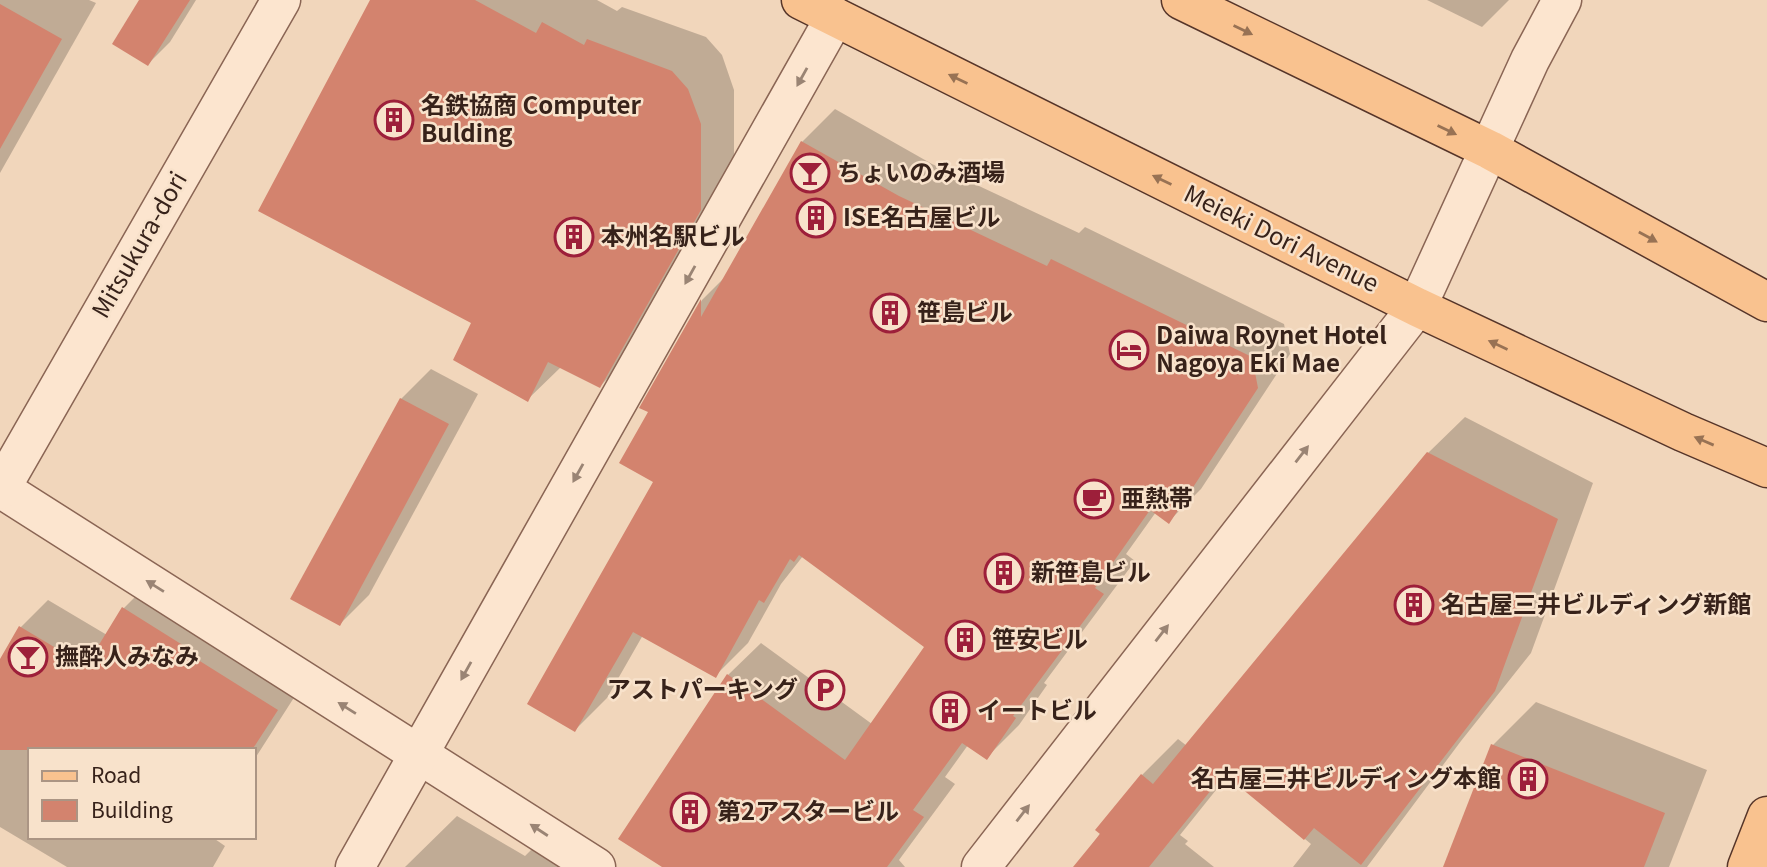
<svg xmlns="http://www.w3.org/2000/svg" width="1767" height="867" font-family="Georgia,'Noto Sans JP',serif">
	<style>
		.shadow { fill: #0003 }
		.building { fill: #d3836e }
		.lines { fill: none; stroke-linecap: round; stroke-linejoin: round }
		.minor-casing { stroke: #8a6554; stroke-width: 41 }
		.tertiary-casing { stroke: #8a6554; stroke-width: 41 }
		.primary-casing { stroke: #563529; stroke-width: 41 }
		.minor { stroke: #fce5cf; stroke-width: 38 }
		.tertiary { stroke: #fce5cf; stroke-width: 38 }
		.primary { stroke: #f9c28f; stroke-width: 38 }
		.oneway { fill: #987254 }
		.oneway2 { fill: #9a8474 }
		.labels { text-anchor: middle; stroke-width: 5; stroke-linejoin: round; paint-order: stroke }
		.poi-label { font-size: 24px; font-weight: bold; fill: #37221a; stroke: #f8e2cb; text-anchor: start }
		.street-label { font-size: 24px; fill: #37221a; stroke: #f8e2cb }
	</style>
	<rect width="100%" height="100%" fill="#f1d6bb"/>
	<g class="shadow">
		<polygon points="0,0 89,0 96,3 0,173"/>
		<polygon points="141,0 196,0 170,42 148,64"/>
		<polygon points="372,0 597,0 617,11 622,7 706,37 722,55 734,90 734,174 634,352 600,386 561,367 527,400 473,322"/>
		<polygon points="1427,0 1509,0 1482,27"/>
		<polygon points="835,109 932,164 1079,233 1085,227 1284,324 1290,354 1201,489 1169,521 1156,512 1126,554 1135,561 1044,683 1047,685 1019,725 986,758 968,745 945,777 955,784 899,860 905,867 665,867 728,675 761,643 872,724 927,646 803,556 781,584 748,643 715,676 643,635 607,698 575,730 656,481 650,411 642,407 702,300 725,277 802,142"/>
		<polygon points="431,369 478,394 369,595 340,624 292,599 401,399"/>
		<polygon points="1465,417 1593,483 1531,653 1461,741 1367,867 1293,867 1311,844 1228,775 1180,835 1188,841 1185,844 1214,867 1076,867 1142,775 1178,739 1187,746 1428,453"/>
		<polygon points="151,581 304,682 254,760 254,750 30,750 30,837 212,837 225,846 213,867 67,867 0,827 0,662 21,627 48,600 107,635 124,608"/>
		<polygon points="1536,702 1707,770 1669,867 1445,867 1493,745"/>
		<polygon points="457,816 525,856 534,847 595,867 405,867"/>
	</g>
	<g class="building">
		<polygon points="139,0 190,0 148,66 112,44"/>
		<polygon points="370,0 475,0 536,33 542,22 584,45 587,39 672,71 688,89 701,124 701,210 600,388 548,362 528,402 453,360 471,323 258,211"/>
		<polygon points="0,4 62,39 0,149"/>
		<polygon points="801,141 899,196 1047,266 1051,259 1252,357 1258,388 1169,524 1150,510 1095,588 1104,594 1013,716 1016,718 987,760 962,743 913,810 924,817 887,867 662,867 618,839 727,674 845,760 924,647 799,555 794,562 790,559 764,603 759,600 716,678 633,632 575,732 527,704 653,482 619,463 648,412 639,408 701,299 701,317"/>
		<polygon points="400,398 449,424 340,626 290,599"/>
		<polygon points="1427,452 1558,519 1495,691 1361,865 1314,828 1304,840 1224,774 1149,867 1073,867 1100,834 1095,830 1141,774 1153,784"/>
		<polygon points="122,607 189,649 187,653 278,710 252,750 0,750 0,659 19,626 86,666"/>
		<polygon points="1491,744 1665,813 1644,867 1443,867"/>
	</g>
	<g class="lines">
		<defs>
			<g id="minor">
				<polyline points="0,488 596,867"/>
				<polyline points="355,867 835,17"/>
				<polyline points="981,867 1417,307 1530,60 1562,0"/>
			</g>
			<polyline id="tertiary" points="0,490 281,0"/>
			<g id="primary">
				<polyline points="801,0 1417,307 1683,432 1767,468"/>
				<polyline points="1181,0 1490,150 1767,302"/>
				<polyline points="1747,867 1767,816"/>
			</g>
		</defs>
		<use href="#minor" class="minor-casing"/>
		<use href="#tertiary" class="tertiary-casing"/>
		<use href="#primary" class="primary-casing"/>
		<use href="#minor" class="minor"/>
		<use href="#tertiary" class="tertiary"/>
		<use href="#primary" class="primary"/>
	</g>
	<defs><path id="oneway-solid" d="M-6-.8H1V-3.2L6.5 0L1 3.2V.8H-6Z" transform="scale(1.75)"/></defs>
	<g class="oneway">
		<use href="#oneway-solid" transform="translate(1243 30) rotate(26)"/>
		<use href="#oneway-solid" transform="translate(958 79) rotate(-154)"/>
		<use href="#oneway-solid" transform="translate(1447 130) rotate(26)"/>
		<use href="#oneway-solid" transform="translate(1162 180) rotate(-154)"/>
		<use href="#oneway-solid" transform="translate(1648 237) rotate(29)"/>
		<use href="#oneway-solid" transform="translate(1498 345) rotate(-155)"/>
		<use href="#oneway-solid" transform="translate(1704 441) rotate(-157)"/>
	</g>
	<g class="oneway2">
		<use href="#oneway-solid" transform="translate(802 77) rotate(119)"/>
		<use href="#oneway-solid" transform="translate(690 275) rotate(119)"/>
		<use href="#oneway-solid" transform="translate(1302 454) rotate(-52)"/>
		<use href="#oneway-solid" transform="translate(578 473) rotate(119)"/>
		<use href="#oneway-solid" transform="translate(155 586) rotate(-148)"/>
		<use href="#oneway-solid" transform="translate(1162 633) rotate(-52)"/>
		<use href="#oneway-solid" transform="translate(466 671) rotate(119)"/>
		<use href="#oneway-solid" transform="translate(347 708) rotate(-148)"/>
		<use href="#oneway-solid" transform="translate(1023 813) rotate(-52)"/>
		<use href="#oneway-solid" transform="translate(539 830) rotate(-147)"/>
	</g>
	<defs>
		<symbol id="building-ring" viewBox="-11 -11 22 22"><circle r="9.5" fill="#f8e2cb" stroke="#9d1f3a" stroke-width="1.5"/><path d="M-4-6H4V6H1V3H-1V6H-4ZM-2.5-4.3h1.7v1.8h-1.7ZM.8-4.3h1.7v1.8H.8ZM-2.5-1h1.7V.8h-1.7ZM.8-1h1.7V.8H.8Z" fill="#9d1f3a"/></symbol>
		<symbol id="bar-ring" viewBox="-11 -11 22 22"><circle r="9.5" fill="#f8e2cb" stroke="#9d1f3a" stroke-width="1.5"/><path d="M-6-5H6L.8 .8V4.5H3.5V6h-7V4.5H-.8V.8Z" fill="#9d1f3a"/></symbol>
		<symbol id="hotel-ring" viewBox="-11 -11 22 22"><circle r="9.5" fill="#f8e2cb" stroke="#9d1f3a" stroke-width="1.5"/><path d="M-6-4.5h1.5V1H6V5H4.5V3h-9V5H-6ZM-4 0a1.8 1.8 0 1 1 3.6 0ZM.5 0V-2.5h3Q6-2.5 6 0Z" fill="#9d1f3a"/></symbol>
		<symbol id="cafe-ring" viewBox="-11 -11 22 22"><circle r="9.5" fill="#f8e2cb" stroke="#9d1f3a" stroke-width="1.5"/><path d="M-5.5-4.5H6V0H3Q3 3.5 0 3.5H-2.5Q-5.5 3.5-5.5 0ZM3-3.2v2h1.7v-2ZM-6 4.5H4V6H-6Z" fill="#9d1f3a"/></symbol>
		<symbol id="parking-ring" viewBox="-11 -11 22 22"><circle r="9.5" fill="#f8e2cb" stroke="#9d1f3a" stroke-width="1.5"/><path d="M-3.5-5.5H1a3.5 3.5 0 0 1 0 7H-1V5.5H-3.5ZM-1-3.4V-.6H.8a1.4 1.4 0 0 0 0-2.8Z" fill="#9d1f3a"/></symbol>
	</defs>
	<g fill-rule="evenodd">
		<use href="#building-ring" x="372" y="98" width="44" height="44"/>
		<use href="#bar-ring" x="788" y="151" width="44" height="44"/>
		<use href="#building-ring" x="794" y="196" width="44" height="44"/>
		<use href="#building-ring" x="552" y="215" width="44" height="44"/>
		<use href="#building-ring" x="868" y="291" width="44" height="44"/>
		<use href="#hotel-ring" x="1107" y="328" width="44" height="44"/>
		<use href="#cafe-ring" x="1072" y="477" width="44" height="44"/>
		<use href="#building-ring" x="982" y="551" width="44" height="44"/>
		<use href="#building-ring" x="1392" y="583" width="44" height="44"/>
		<use href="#building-ring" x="943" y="618" width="44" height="44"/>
		<use href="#bar-ring" x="6" y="635" width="44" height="44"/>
		<use href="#parking-ring" x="803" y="668" width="44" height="44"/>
		<use href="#building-ring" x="928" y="689" width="44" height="44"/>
		<use href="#building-ring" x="1506" y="757" width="44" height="44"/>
		<use href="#building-ring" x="668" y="790" width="44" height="44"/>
	</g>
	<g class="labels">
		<g class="poi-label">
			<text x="421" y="114">名鉄協商 Computer<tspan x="421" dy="28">Bulding</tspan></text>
			<text x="837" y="181">ちょいのみ酒場</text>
			<text x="843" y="226">ISE名古屋ビル</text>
			<text x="601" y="245">本州名駅ビル</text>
			<text x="917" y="321">笹島ビル</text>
			<text x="1156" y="344">Daiwa Roynet Hotel<tspan x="1156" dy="28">Nagoya Eki Mae</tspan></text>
			<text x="1121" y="507">亜熱帯</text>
			<text x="1031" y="581">新笹島ビル</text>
			<text x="1441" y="613">名古屋三井ビルディング新館</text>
			<text x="992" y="648">笹安ビル</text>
			<text x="55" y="665">撫酔人みなみ</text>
			<text x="798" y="698" text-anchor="end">アストパーキング</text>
			<text x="977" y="719">イートビル</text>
			<text x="1501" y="787" text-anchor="end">名古屋三井ビルディング本館</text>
			<text x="717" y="820">第2アスタービル</text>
		</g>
		<g class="street-label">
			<text transform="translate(1281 239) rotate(26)" y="8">Meieki Dori Avenue</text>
			<text transform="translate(140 245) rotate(-60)" y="8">Mitsukura-dori</text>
		</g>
	</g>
	<rect x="28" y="748" width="228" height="91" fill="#f8e2cb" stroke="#ab9584" stroke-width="2"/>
	<rect x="42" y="771" width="35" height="10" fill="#f9c28f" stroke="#ab9584" stroke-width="2"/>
	<text x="91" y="783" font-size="21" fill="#37221a">Road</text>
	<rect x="42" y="800" width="35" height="21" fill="#d3836e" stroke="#ab9584" stroke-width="2"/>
	<text x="91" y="818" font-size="21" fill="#37221a">Building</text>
</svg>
